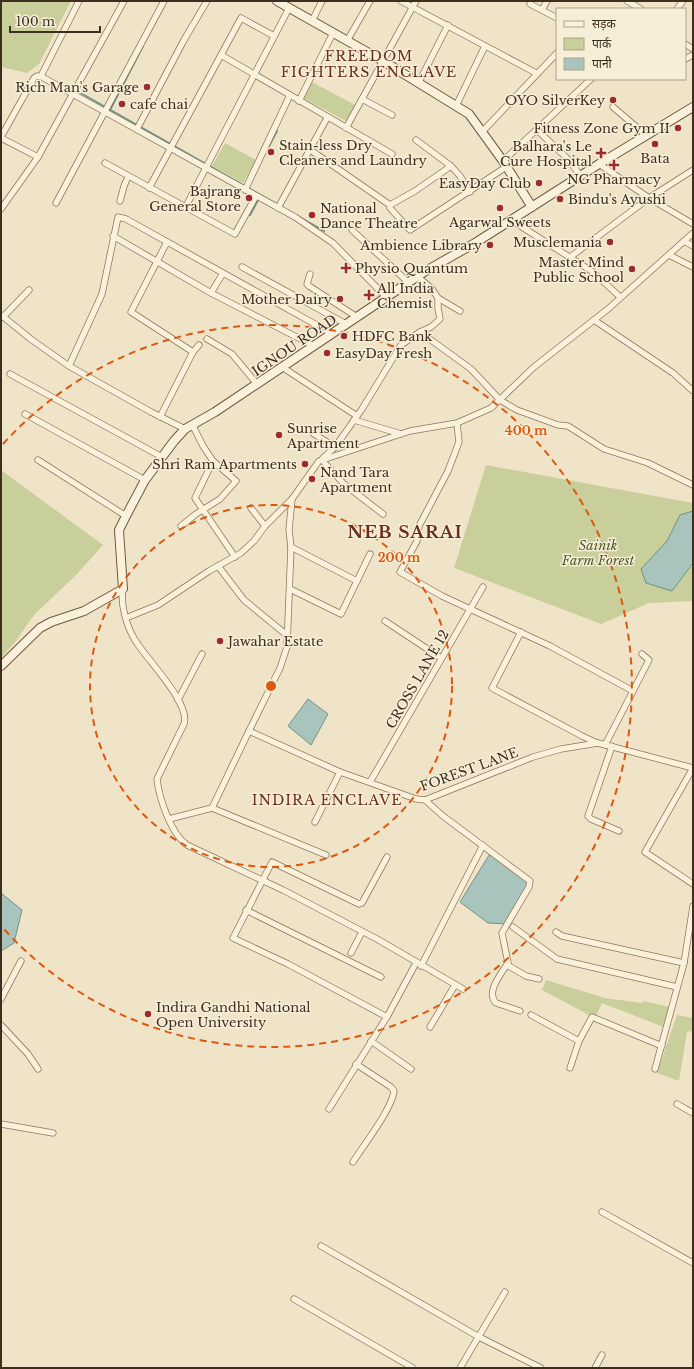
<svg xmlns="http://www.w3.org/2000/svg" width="694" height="1369" font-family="'Libre Baskerville','Noto Sans Devanagari',serif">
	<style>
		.green { fill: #c9cf9b }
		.water { fill: #a9c4bc; stroke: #6f938a }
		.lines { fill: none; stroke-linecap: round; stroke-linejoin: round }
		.stream { stroke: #6f938a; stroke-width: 2 }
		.street-casing { stroke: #8d765c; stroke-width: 7 }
		.secondary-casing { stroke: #6f573f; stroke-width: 10 }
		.street { stroke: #faf1dc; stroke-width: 5.5 }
		.secondary { stroke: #faf1dc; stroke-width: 8 }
		.ring { fill: none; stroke: #df570d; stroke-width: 2; stroke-dasharray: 7 5 }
		.poi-dot { fill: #9e2a2b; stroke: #f7eed8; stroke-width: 1.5 }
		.labels { text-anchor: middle; stroke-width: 3; stroke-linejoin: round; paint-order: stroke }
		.poi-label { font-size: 13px; fill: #3d2e20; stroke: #f7eed8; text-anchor: start }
		.street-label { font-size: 13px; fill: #3d2e20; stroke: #f7eed8 }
		.park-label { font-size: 13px; font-style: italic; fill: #4d5a26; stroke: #f7eed8 }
		.neighbourhood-label { font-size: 14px; letter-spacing: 1px; fill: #6b2e1e; stroke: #f7eed8 }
		.district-label { font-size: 17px; font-weight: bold; letter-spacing: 1px; fill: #6b2e1e; stroke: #f7eed8 }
		.centre { fill: #df570d; stroke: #f7eed8; stroke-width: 2 }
		.ring-label { font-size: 12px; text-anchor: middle; font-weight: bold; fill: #df570d; stroke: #f7eed8; stroke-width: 3; stroke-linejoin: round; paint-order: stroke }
	</style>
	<rect width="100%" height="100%" fill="#f0e4c8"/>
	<g class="green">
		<polygon points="1,1 71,1 39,64 27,73 1,67"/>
		<polygon points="312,82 355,105 346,121 303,98"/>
		<polygon points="225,143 256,160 243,183 212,166"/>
		<polygon points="486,465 693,503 693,601 649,603 601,624 454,568"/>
		<polygon points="1,470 103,545 77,574 34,615 15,642 1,658"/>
		<polygon points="546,980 605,998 642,1003 643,1001 671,1007 666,1028 602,1003 596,1016 593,1017 542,990"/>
		<polygon points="677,1015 693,1018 693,1031 687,1032 679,1081 657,1073"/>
	</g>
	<g class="water">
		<polygon points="693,511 693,563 672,591 646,583 641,569 667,541 680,515"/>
		<polygon points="308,699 328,714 311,745 288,726"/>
		<polygon points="491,852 533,881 508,924 488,923 460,902"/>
		<polygon points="1,893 22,910 14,943 1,951"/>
	</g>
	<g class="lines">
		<g class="stream">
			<polyline points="77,91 324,231"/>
			<polyline points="110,110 143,46"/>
			<polyline points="269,146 277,131"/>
			<polyline points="243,191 297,221"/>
			<polyline points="250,215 258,200"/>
		</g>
		<defs>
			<g id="street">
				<polyline points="401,1 536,73"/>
				<polyline points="627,1 641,9"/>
				<polyline points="530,4 557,18"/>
				<polyline points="677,9 683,1"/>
				<polyline points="542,10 547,1"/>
				<polyline points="312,21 322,1"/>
				<polyline points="347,41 370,1"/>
				<polyline points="685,44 693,49"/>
				<polyline points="221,55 392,154"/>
				<polyline points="685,59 693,55"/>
				<polyline points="41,76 79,1"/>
				<polyline points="419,82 448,25"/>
				<polyline points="362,99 392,115"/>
				<polyline points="299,101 333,33"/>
				<polyline points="456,106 485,46"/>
				<polyline points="613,107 647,136"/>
				<polyline points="346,128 416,1"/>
				<polyline points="137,129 184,40 207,1"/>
				<polyline points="537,130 568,159 580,175"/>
				<polyline points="482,132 557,53"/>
				<polyline points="1,137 34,78 37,76 42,77 295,217 333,243 386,297"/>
				<polyline points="1,138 38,157"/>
				<polyline points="416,140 451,166"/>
				<polyline points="309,149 390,205 390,208 410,230 506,167"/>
				<polyline points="503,161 591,79"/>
				<polyline points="105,163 235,234 256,196"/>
				<polyline points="599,164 649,198 693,224"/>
				<polyline points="149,188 241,18 274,36"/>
				<polyline points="245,190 290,95"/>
				<polyline points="120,201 124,186 128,177"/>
				<polyline points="56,203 164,1"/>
				<polyline points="390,205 415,191 451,166 460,176 470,192"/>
				<polyline points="185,208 289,8"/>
				<polyline points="278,208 327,118"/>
				<polyline points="1,209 38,157 124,1"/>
				<polyline points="511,220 593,272 619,296"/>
				<polyline points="352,230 408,282"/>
				<polyline points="113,236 211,293 312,345"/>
				<polyline points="684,241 693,246"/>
				<polyline points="669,255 693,267"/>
				<polyline points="569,258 649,198 693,170"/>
				<polyline points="242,267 346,324"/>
				<polyline points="310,274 307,284 309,286 357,317"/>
				<polyline points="211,293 223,273"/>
				<polyline points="438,298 460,311"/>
				<polyline points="1,315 32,340 69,366 151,412 185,429"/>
				<polyline points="3,317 29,290"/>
				<polyline points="594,320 673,373 693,391"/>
				<polyline points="420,332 471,369 500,400 517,410 558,425 568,426 604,449 648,463 693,485"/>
				<polyline points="207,339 232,354 257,384"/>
				<polyline points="193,352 199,345"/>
				<polyline points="69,366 102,294 118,217 126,219 331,333"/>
				<polyline points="282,367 357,416"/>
				<polyline points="10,374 162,457"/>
				<polyline points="25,414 145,480"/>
				<polyline points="160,417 193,352 131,312 167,242"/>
				<polyline points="354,420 401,434"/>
				<polyline points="457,423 459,442 448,471 419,526 417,541 400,572 442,596 550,646 633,691 605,745"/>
				<polyline points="314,434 335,447"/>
				<polyline points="323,458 335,447 362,409 401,345 420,332 431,327 440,319 438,308 438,298 432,289 417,276"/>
				<polyline points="38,460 126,516"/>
				<polyline points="322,460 344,484 383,514"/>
				<polyline points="213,461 195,498 235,557"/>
				<polyline points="251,508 265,526"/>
				<polyline points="181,526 196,514 220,499 236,481 213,461 203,446 192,424"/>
				<polyline points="291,547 357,581"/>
				<polyline points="218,566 244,600 288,636"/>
				<path d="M123,589C120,605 127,627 135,640C146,659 191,703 184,724L157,779C159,798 171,834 187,845L283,890L377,939L463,989"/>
				<polyline points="290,589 341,614 370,554"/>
				<polyline points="126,618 158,605 209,571 241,553 254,541 265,526 292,499 319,461 410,431 457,423 491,408 534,367 608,309 693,233"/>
				<polyline points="385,621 441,658"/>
				<polyline points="521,632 492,688 582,736 597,743"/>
				<polyline points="633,691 649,660 642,654"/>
				<polyline points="178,700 202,654"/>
				<polyline points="249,731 280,668 287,647 291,547 289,530 292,499"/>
				<polyline points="612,746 588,816 591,819 619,831"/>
				<polyline points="693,768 645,852 693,884"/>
				<polyline points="370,782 483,587"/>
				<path d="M425,800L443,816L530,881L529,887L502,933L508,963C502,973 485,992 496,1003L520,1011"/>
				<polyline points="212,808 249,731 340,772 416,799 425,800 533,757 561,749 598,743 693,768"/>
				<polyline points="169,819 212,808 326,855"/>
				<polyline points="315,822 340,772"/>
				<polyline points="387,857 362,903 359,904 272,862 233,938 288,964 387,1017"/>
				<polyline points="246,910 381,977"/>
				<polyline points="513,927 557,959 677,987"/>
				<polyline points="556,932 562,936 684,963"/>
				<polyline points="351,953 362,932"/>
				<polyline points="507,965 526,976 539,979"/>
				<polyline points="421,966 483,845"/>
				<polyline points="1,999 21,961"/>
				<polyline points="531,1015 579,1041"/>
				<polyline points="1,1025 28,1054 38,1069"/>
				<polyline points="430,1027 455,985"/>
				<polyline points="371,1041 411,1069"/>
				<polyline points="570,1068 579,1041 592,1017 662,1046"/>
				<polyline points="655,1069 684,963 693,906"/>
				<polyline points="677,1104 693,1113"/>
				<polyline points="329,1109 388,1015 416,963"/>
				<polyline points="1,1124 53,1133"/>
				<path d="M353,1162C363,1146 392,1109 394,1091L391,1087L356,1064"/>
				<polyline points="602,1212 693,1263"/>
				<polyline points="321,1246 479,1337 541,1368"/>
				<polyline points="294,1299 413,1368"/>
				<polyline points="460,1368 505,1292"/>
				<polyline points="595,1368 602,1355"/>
			</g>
			<g id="secondary">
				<polyline points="277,1 383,61 469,114 503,161 532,207"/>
				<polyline points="1,666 40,628 51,622 84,611 123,589 119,530 126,516 145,480 174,441 185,429 215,412 424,272 475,243 599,164 693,107"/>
			</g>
		</defs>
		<use href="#street" class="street-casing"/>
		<use href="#secondary" class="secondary-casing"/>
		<use href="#street" class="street"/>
		<use href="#secondary" class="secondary"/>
	</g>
	<g class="ring">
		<circle cx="271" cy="686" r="181"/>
		<path d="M3 444A361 361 0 1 1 3 928"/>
	</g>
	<g class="poi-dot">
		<circle cx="147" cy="87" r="4"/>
		<circle cx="613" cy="100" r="4"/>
		<circle cx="122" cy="104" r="4"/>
		<circle cx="678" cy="128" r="4"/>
		<circle cx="655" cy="144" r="4"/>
		<circle cx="271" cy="152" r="4"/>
		<path d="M599 147h4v4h4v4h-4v4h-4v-4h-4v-4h4z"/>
		<path d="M612 159h4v4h4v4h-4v4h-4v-4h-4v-4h4z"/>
		<circle cx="539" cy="183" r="4"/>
		<circle cx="249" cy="198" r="4"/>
		<circle cx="560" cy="199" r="4"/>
		<circle cx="500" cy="208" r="4"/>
		<circle cx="312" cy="215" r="4"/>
		<circle cx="610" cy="242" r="4"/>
		<circle cx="490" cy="245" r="4"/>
		<path d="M344 262h4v4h4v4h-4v4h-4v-4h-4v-4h4z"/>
		<circle cx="632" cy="269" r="4"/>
		<path d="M367 289h4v4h4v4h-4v4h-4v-4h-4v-4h4z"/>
		<circle cx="340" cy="299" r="4"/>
		<circle cx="344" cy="336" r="4"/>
		<circle cx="327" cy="353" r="4"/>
		<circle cx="279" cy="435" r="4"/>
		<circle cx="305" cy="464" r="4"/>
		<circle cx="312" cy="479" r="4"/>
		<circle cx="220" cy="641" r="4"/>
		<circle cx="148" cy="1014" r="4"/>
	</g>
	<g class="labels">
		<g class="poi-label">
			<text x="139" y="92" text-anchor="end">Rich Man's Garage</text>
			<text x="605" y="105" text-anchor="end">OYO SilverKey</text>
			<text x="130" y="109">cafe chai</text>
			<text x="670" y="133" text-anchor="end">Fitness Zone Gym II</text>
			<text x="279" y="150">Stain-less Dry<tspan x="279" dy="15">Cleaners and Laundry</tspan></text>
			<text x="592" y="151" text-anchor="end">Balhara's Le<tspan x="592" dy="15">Cure Hospital</tspan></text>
			<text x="655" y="163" text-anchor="middle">Bata</text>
			<text x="614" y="184" text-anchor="middle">NG Pharmacy</text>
			<text x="531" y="188" text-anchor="end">EasyDay Club</text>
			<text x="241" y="196" text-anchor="end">Bajrang<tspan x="241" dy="15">General Store</tspan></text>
			<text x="568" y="204">Bindu's Ayushi</text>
			<text x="320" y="213">National<tspan x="320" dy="15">Dance Theatre</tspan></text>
			<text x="500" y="227" text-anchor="middle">Agarwal Sweets</text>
			<text x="602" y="247" text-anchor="end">Musclemania</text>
			<text x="482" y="250" text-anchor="end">Ambience Library</text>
			<text x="624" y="267" text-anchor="end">Master Mind<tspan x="624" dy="15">Public School</tspan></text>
			<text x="355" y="273">Physio Quantum</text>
			<text x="377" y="293">All India<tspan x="377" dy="15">Chemist</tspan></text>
			<text x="332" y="304" text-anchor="end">Mother Dairy</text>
			<text x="352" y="341">HDFC Bank</text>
			<text x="335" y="358">EasyDay Fresh</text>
			<text x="287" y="433">Sunrise<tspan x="287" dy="15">Apartment</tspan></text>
			<text x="297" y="469" text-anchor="end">Shri Ram Apartments</text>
			<text x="320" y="477">Nand Tara<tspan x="320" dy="15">Apartment</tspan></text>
			<text x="228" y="646">Jawahar Estate</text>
			<text x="156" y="1012">Indira Gandhi National<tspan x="156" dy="15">Open University</tspan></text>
		</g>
		<g class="street-label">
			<text transform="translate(294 345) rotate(-34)" y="5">IGNOU ROAD</text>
			<text transform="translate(417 679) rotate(-60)" y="5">CROSS LANE 12</text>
			<text transform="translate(469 769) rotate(-20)" y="5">FOREST LANE</text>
		</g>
		<g class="park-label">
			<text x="598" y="550">Sainik<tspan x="598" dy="15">Farm Forest</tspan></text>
		</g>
		<g class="neighbourhood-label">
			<text x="369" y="61">FREEDOM<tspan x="369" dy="16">FIGHTERS ENCLAVE</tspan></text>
			<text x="327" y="805">INDIRA ENCLAVE</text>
		</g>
		<g class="district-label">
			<text x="405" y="538">NEB SARAI</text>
		</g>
	</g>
	<circle cx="271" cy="686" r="6" class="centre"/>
	<g class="ring-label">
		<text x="526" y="435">400 m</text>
		<text x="399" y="562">200 m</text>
	</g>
	<rect width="694" height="1369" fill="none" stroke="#3d2e20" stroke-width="4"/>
	<rect x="556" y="8" width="130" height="72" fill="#f7eed8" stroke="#ada18e"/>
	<rect x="564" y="21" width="20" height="6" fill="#faf1dc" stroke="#ada18e"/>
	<text x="592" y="28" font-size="12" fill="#3d2e20">सड़क</text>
	<rect x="564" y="38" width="20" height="12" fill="#c9cf9b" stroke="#ada18e"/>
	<text x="592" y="48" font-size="12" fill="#3d2e20">पार्क</text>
	<rect x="564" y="58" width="20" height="12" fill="#a9c4bc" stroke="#ada18e"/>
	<text x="592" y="68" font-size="12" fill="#3d2e20">पानी</text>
	<path d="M10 26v6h90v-6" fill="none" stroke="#3d2e20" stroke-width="2"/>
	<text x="16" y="26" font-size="12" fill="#3d2e20" stroke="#f7eed8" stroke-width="3" paint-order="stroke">100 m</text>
</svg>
